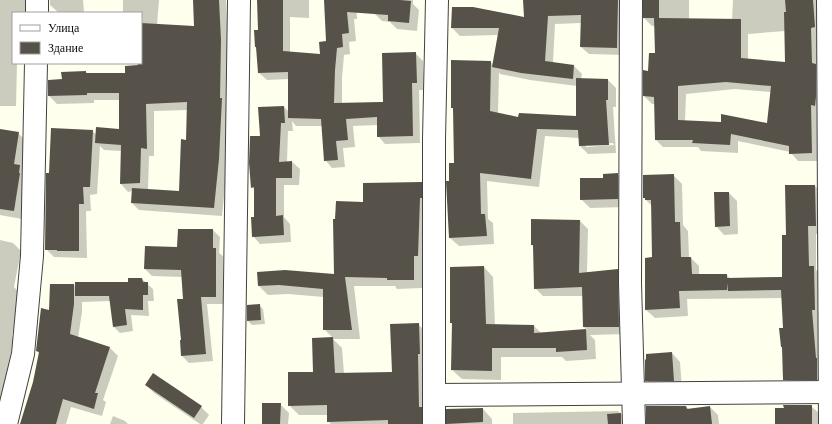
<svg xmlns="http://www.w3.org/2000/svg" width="832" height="424" font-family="'Crimson Pro',serif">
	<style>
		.shadow { fill: #0003; fill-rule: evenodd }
		.building { fill: #575249; fill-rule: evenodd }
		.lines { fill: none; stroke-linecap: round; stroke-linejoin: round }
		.minor-casing { stroke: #414141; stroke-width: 24 }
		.minor { stroke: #fff; stroke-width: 22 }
	</style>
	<rect width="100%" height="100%" fill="#ffe"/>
	<g class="shadow">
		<polygon points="0,0 28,0 28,13 13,13 13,63 17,63 16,106 0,106"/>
		<polygon points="50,0 83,0 84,13 59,13 50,5"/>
		<path d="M123,0H159L157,25L195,27L194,0H226L228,48L227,167L222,216L139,210L132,203V191L128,192L121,184L122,151L104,150L100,146L97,194L90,195L91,211H86L87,258L54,257L46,249L50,174L92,131L97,135L120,130V100H94V103L57,104L49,96V81L63,80L62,73L86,72L88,74H127L137,66L138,63H141V13H123ZM188,110L187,141L180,192L148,190L149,156H154V111Z"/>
		<polygon points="258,0 309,0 309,18 290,17 290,53 321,55 329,43 329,0 356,0 357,19 354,19 356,41 349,42 350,54 344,55 342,78 342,104 384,102 415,53 423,61 424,90 419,90 420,143 385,144 378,136 378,125 353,126 355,147 343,148 345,167 332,168 325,160 322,126 296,126 292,121 293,131 288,131 287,162 292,162 300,169 299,185 284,185 284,217 290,224 291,242 260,244 253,236 255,218 255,191 252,187 261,137 284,107 289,112 289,79 267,80 259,73"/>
		<polygon points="375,0 413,0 413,4 419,10 417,31 397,29 390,22 382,21 374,13"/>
		<path d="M524,0H630L625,55L589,54L581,47V23L555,24L553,63L574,66L582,74L581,80H608L616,88V107H613L616,153L588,154L580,146L579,138L545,136L539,187L487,181L488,219L493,223L494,244L459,246L450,238L448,182H450L455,164L454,110L452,108L490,62L493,64L498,35L460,36L452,28L525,18ZM499,72L500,74L530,80L577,86V117L519,119L498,113ZM613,143L614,145L586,147V145Z"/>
		<path d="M644,0H689V19L732,20L733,0H821L820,161H798L790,152L738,141V153L701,151L698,147H663L656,140L655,104H652L644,96L649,72L656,54L655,26H652L644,18ZM785,31L786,63L748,59V34ZM735,89L771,92L768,124L685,122L686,94Z"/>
		<polygon points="0,130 18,133 26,141 22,168 28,174 28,182 22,219 0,215"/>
		<polygon points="617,174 626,183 626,207 590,208 581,199 604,179"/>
		<polygon points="674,176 682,184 683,225 688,231 689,258 691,258 699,266 699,275 727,275 730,279 783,278 787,236 815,186 823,194 824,234 816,234 816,270 822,275 825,387 792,388 784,379 784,349 782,347 784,328 782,298 687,299 688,316 655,318 646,310 653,258 652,206 644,198"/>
		<polygon points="421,183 430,192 427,265 422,264 422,288 397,289 395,286 354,286 360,339 333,339 342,348 344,374 393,373 418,324 428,334 431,424 331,424 328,421 328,415 299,415 289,405 315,373 333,338 324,329 324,297 288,294 268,295 259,286 259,272 335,275 364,203"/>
		<polygon points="729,193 737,201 738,234 724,235 716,226"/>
		<polygon points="580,221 588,229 587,273 617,270 625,279 627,334 590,335 595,340 596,359 566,361 562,357 501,357 501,380 462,379 452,370 453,325 451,323 484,267 493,277 495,325 534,326 542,334 587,330 584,327 583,296 543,296 535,288 534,248 532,245"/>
		<polygon points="179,230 213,230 220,237 219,253 223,256 223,304 207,304 213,361 189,363 182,356 184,300 183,277 152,276 145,269 178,248"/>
		<polygon points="0,240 13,243 21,251 14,287 20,293 12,336 14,339 0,402"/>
		<polygon points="142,279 153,289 154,301 148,301 149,316 131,315 133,331 120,333 114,327 111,301 82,302 82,312 78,338 110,348 118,356 103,400 106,402 102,416 71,407 66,424 21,424 34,382 40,354 37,351 50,311 74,285 76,288 129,283"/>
		<polygon points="259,305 263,309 265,324 252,325 248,321"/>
		<polygon points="672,353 680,362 682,389 655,389 646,380"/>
		<polygon points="146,385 201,407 209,415 203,424 200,424 154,393"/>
		<polygon points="280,404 289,413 288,424 263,424"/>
		<polygon points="811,406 820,414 820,424 776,424 785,409"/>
		<polygon points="686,407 689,409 710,407 718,415 719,424 647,424"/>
		<polygon points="483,409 492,419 492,424 448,424 448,410"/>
		<polygon points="618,411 629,422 629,424 513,424 513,413"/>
		<polygon points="113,416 125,421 128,424 110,424"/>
	</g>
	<g class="building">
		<polygon points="193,0 219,0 221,40 220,98 222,98 219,159 214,208 131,203 132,188 179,191 181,139 186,140 187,102 146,104 147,149 141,148 140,183 120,184 121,145 95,143 96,127 119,129 119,93 87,93 87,95 48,96 48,80 62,79 61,72 86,71 86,73 125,73 125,66 138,65 138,63 141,63 141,23 194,26"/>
		<polygon points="257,0 283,0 283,51 320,54 319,42 326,41 324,0 400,0 411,1 409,23 388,21 388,15 347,12 349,33 342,34 343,47 337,48 335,70 334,103 383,102 382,53 416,52 417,83 412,83 413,136 377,137 377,117 346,119 348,140 336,141 338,160 324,161 321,119 288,118 288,72 258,73 256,47 255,47 254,30 258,30"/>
		<polygon points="523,0 618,0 617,48 580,47 581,15 548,16 545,61 574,65 573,79 521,73 492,67 499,28 451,28 452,7 473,7 524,17"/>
		<path d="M643,0H659V18L741,19V58L785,62L784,12H786L785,0H813L815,27L811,28L812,63L816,64V97L815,106L811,105L812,153L789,154V146L731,134L730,145L692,143L693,140H655L654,97L643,96V70L648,71L649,53H655L654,18H643ZM726,82L771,86L767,123L721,114V122L678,120V86Z"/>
		<polygon points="451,60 491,61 490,111 518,117 519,113 576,116 576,78 608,79 608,100 606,100 609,145 579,146 578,130 537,129 531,179 480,173 481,214 485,214 487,236 449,238 446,181 449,181 449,163 454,163 453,108 451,108"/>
		<polygon points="284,106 285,123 281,123 279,162 292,161 292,178 276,178 276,216 283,215 284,235 252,237 251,217 254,217 254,187 251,188 249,163 250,136 260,136 258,107"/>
		<polygon points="51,128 93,130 90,187 83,187 84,204 79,204 79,251 57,251 57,250 45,250 46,173 49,173"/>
		<polygon points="0,129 19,132 14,164 20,165 19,173 20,173 14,211 0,209"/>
		<polygon points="618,173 618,199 580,200 580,178 603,178 603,174"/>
		<polygon points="674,174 675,222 680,222 681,257 691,257 692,274 727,274 727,278 782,277 782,235 786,235 785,185 815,185 816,226 808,226 809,266 814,266 815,310 812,310 816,358 817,358 817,380 783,380 782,347 781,347 779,328 783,328 781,290 728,291 727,283 727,290 679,291 680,308 645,310 645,258 652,257 651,200 645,200 645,198 643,198 643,175"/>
		<polygon points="422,182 422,198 420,198 418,256 414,256 414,280 387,280 387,278 345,277 352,330 323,330 323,289 279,285 258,286 257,272 285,270 334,274 333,219 335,219 336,201 363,202 363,183"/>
		<polygon points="714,192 729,192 730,226 715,227"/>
		<polygon points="531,219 580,220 579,273 618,269 619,327 583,327 582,287 534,289 533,245 531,245"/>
		<polygon points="178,229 213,229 213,248 216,248 216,297 201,297 206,354 181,356 180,340 181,340 177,299 183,299 181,270 144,269 145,246 177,247"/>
		<polygon points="484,266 486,324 534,325 534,333 586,329 587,350 556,352 556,348 492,348 492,371 451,370 452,323 450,323 450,267"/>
		<polygon points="128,278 142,278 143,282 148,282 148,295 143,295 143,310 125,309 127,325 113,327 109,296 75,296 75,282 128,282"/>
		<polygon points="50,284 74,284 74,304 70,334 110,347 95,393 98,393 94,409 63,399 56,424 20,424 33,382 39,352 36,351 41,308 49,310"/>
		<polygon points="260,304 261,320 247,321 247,305"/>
		<polygon points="419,323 420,354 418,354 419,407 422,407 422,424 388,424 388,420 327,422 327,405 288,406 288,372 313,372 312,338 333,337 335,373 392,372 390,324"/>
		<polygon points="672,352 674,381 645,381 645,360 646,359 646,354"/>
		<polygon points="153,373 202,406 194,418 145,385"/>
		<polygon points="262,403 281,403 280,424 262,424"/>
		<polygon points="783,405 812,405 812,424 775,424 775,408 784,408"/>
		<polygon points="646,406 686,406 687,409 710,406 712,424 646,424"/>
		<polygon points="483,408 483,422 446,424 446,409"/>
		<polygon points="621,413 621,424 608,424 607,414"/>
	</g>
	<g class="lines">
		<defs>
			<g id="minor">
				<polyline points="631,0 630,283 634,424"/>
				<polyline points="828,0 830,424"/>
				<polyline points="37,13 37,0"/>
				<polyline points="435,395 832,392"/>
				<polyline points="6,424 23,354 32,256 36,63"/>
				<polyline points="233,424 239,0"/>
				<polyline points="434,424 434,139 437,0"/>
			</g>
		</defs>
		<use href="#minor" class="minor-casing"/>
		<use href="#minor" class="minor"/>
	</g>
	<rect x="12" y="12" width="130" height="52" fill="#ffffff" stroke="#9f9f9f"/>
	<rect x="20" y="25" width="20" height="6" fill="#ffffff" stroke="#9f9f9f"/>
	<text x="48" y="32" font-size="12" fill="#0e0e0e">Улица</text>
	<rect x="20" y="42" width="20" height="12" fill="#575249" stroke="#9f9f9f"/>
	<text x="48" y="52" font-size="12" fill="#0e0e0e">Здание</text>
</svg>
